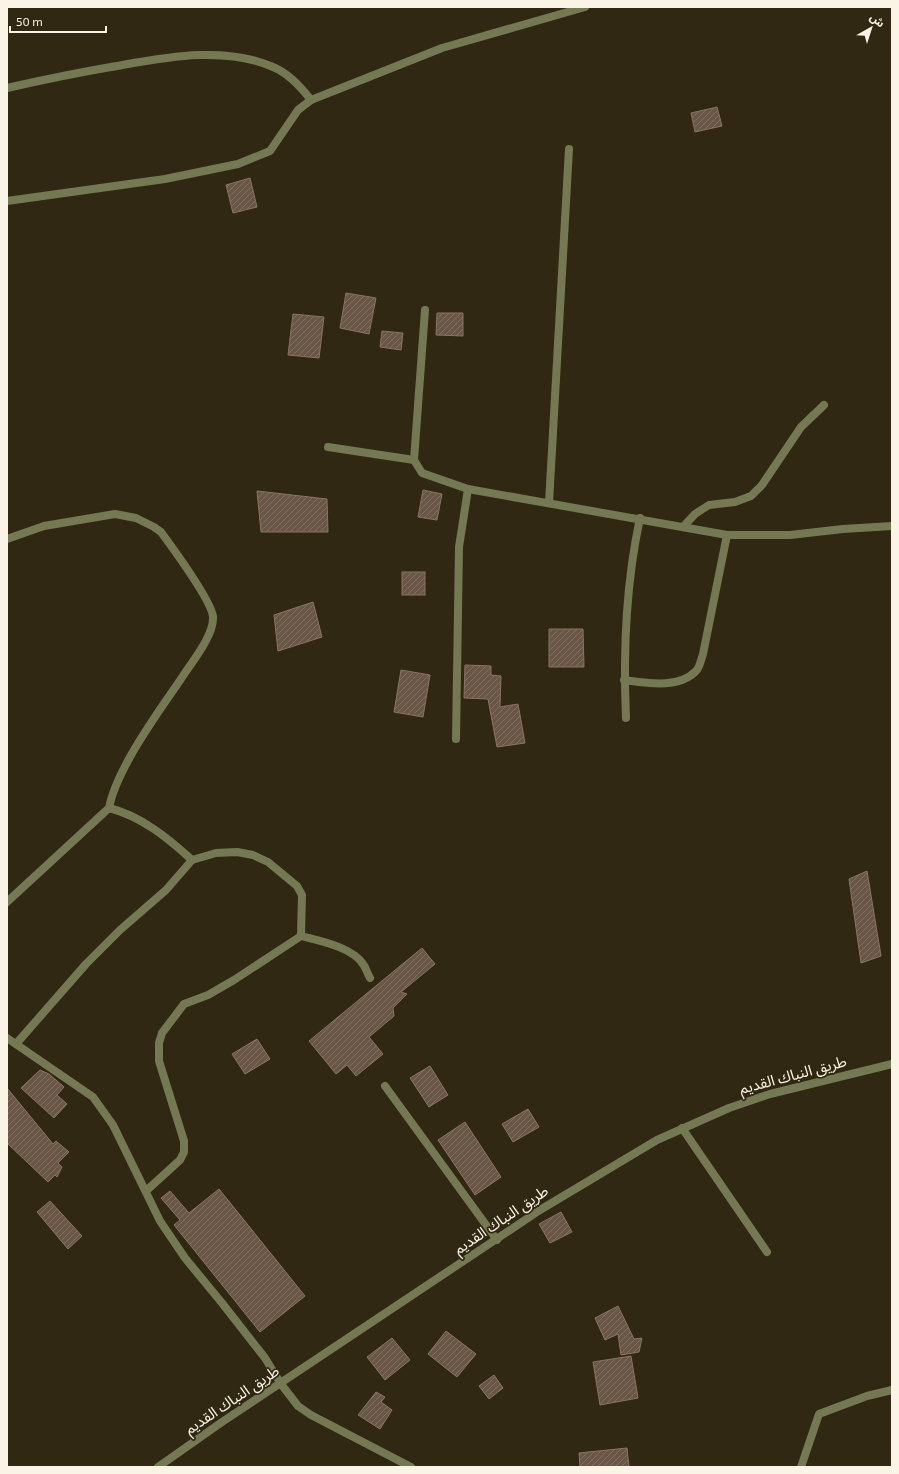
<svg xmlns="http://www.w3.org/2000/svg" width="899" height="1474" font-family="'Exo 2','Noto Sans Arabic',sans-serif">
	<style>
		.building { fill: url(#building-hatch); stroke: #8a7564 }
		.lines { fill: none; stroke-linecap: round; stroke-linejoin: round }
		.street { stroke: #747953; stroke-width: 8 }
		.labels { text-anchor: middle; stroke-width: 3.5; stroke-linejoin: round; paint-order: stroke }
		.street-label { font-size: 15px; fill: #faf4e7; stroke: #302812 }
	</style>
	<defs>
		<pattern id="building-hatch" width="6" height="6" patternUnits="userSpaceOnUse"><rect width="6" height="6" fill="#6a5646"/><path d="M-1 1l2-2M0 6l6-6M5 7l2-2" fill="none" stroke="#806f61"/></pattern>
	</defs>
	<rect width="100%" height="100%" fill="#302812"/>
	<g class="building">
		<polygon points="717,107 722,126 695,132 691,113"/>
		<polygon points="250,178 257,207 233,213 226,185"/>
		<polygon points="346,293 376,298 369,334 340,328"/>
		<polygon points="437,313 463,313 463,336 436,335"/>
		<polygon points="293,314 324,317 319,358 288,355"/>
		<polygon points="382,331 403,333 401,350 380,347"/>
		<polygon points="423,490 442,494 437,520 418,517"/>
		<polygon points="257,491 327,499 328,532 261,532"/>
		<rect x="402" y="572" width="23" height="23"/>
		<polygon points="313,602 322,637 278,651 274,615"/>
		<polygon points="549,629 583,629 584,667 549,667"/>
		<polygon points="465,665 491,666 491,675 501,676 500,707 518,704 525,743 497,747 488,699 464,698"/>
		<polygon points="401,670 430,675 423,717 394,712"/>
		<polygon points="867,871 881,956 861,963 849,879"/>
		<polygon points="422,948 435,964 401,992 407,994 393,1008 394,1016 369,1037 383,1054 356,1076 347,1065 336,1074 309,1041"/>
		<polygon points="257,1039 270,1059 245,1074 232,1054"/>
		<polygon points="430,1066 448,1095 429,1107 410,1078"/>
		<polygon points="40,1070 49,1074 64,1087 57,1095 67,1104 54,1118 21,1088"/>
		<polygon points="7,1088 53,1144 56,1141 69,1152 58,1163 62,1167 57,1177 55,1175 48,1182 7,1143"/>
		<polygon points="528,1109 539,1127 513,1142 502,1124"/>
		<polygon points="465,1122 501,1177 475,1195 438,1140"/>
		<polygon points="219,1189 305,1296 260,1332 174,1225 180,1220 161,1198 170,1191 189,1213"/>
		<polygon points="50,1201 82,1236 68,1249 37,1212"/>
		<polygon points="561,1212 572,1232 550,1243 539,1224"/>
		<polygon points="618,1306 634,1339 642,1338 639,1352 621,1355 618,1334 605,1340 595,1318"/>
		<polygon points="446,1331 476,1354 457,1377 428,1354"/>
		<polygon points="392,1338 410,1360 385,1380 367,1357"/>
		<polygon points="631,1356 638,1398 600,1405 593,1362"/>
		<polygon points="494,1375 503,1388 489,1399 479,1386"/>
		<polygon points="376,1392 385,1397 381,1402 392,1410 380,1429 358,1415"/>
		<polygon points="627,1448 629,1467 580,1467 579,1453"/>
	</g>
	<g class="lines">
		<g class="street">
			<path d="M7,88C42,80 76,73 111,67C163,58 223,45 273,67C288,73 301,87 311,100"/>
			<polyline points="7,201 165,179 238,164 270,151 298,110 311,100 442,48 585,7"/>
			<polyline points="425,310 414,460 422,473 468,489 727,535 790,535 843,529 892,526"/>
			<polyline points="328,447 414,460"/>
			<polyline points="549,503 569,149"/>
			<polyline points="683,527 695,514 709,505 735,502 751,496 762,485 801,427 824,405"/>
			<path d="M7,539L44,526L115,514L136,518L154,527L161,532C172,547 212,602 213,617C214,636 191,663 181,679C158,712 116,770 109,808"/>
			<path d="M624,680C647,683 679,689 696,671C700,667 701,659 703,654L727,535"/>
			<path d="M626,718C623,651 626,583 640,518"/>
			<polyline points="456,739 459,547 468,489"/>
			<path d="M7,902L109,808C141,816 168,838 192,860"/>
			<polyline points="7,1038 93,1097 113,1125 160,1221 185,1258 222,1303 265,1358 281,1384 298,1406 311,1415 411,1467"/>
			<polyline points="16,1044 86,964 120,930 166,890 192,860 216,853 237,852 253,855 268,862 297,886 302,895 301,936"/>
			<polyline points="385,1086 497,1240"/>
			<polyline points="682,1128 767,1252"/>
			<path d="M146,1191L180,1160L184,1152V1141L159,1061V1043L162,1033L184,1004L208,995L234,980L301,936C320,941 352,947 363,964C366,968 367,973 370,978"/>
			<polyline points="158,1467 222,1422 540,1210 657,1140 729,1108 770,1094 892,1064"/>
			<polyline points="801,1467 819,1414 867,1396 892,1390"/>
		</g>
	</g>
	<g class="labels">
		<g class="street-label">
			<text transform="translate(793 1075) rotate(-15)" y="5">طريق النباك القديم</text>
			<text transform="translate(501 1220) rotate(-34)" y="5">طريق النباك القديم</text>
			<text transform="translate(232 1400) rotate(-34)" y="5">طريق النباك القديم</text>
		</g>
	</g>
	<rect width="899" height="1474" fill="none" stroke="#faf4e7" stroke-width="16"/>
	<g transform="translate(871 28) rotate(39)" stroke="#302812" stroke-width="3" paint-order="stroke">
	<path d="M0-3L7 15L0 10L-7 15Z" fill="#faf4e7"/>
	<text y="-6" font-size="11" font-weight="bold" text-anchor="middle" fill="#faf4e7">ش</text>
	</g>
	<path d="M10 26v6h96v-6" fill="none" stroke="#faf4e7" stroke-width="2"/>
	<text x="16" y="26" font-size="12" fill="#faf4e7" stroke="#302812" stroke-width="3" paint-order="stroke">50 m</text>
</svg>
